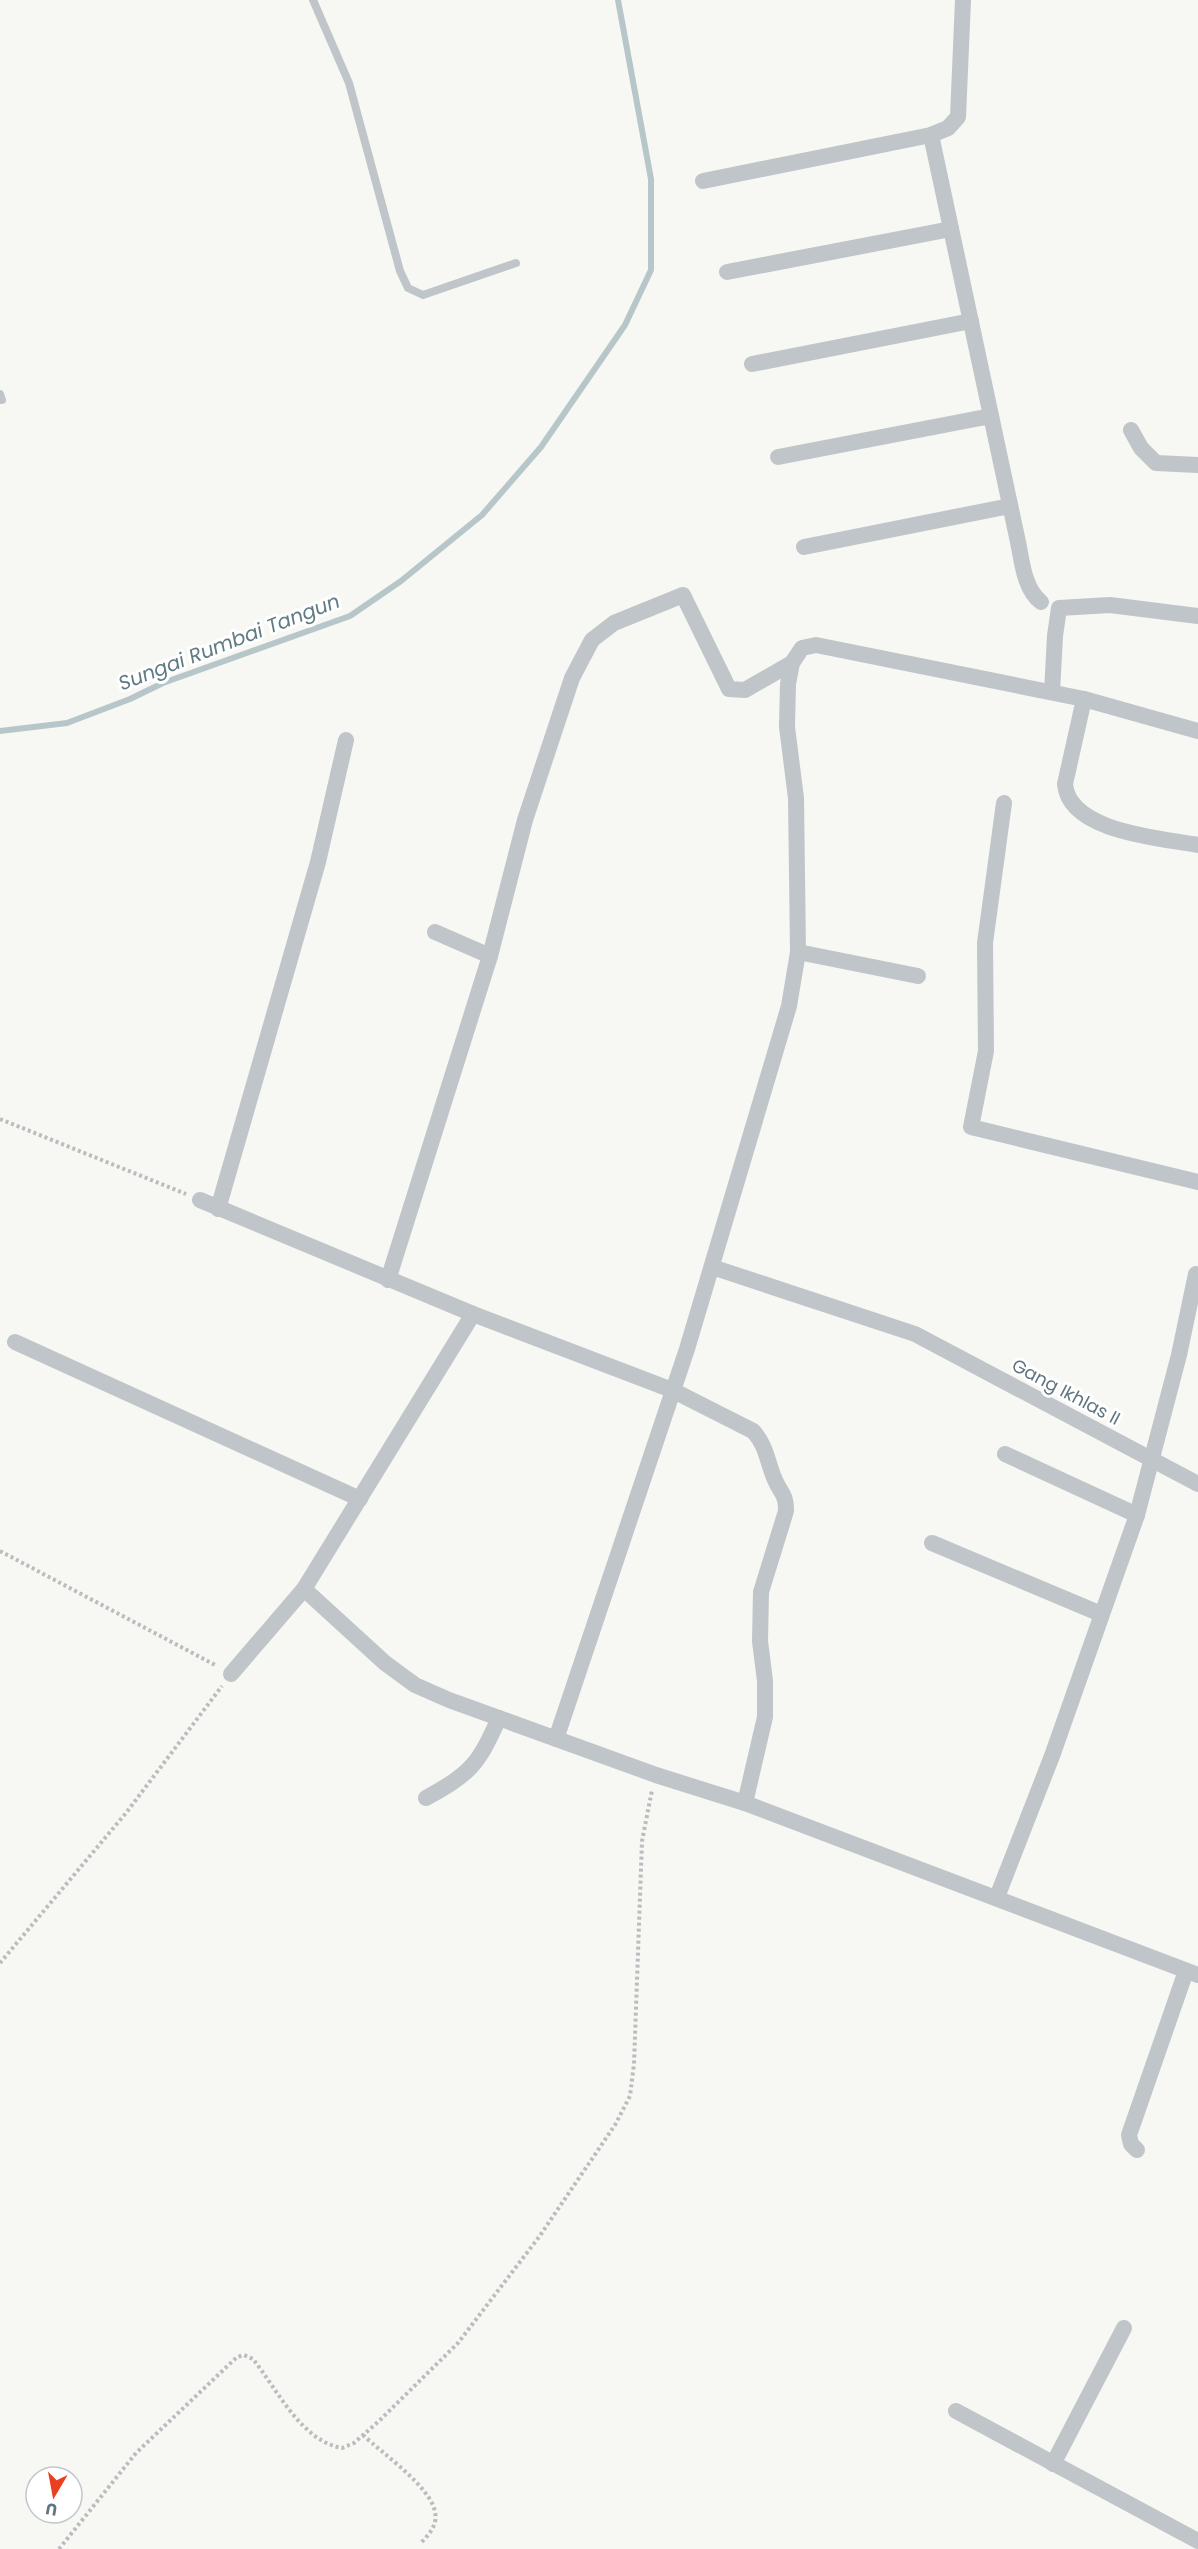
<svg xmlns="http://www.w3.org/2000/svg" width="1198" height="2549" font-family="Poppins,sans-serif">
	<style>
		.lines { fill: none; stroke-linecap: round; stroke-linejoin: round }
		.stream { stroke: #b7c6c9; stroke-width: 6 }
		.path { stroke: #b9bdbf; stroke-width: 4; stroke-dasharray: 3 3; stroke-linecap: butt }
		.lane { stroke: #bfc5c8; stroke-width: 8 }
		.street { stroke: #bfc5c8; stroke-width: 16 }
		.labels { text-anchor: middle; stroke-width: 6; stroke-linejoin: round; paint-order: stroke }
		.street-label { font-size: 18px; fill: #617580; stroke: #fff }
		.water-label { font-size: 20px; font-style: italic; fill: #607b82; stroke: #fff }
	</style>
	<rect width="100%" height="100%" fill="#f7f7f3"/>
	<g class="lines">
		<polyline class="stream" points="0,731 67,723 130,699 163,683 350,616 401,581 482,515 541,447 625,325 651,270 651,179 618,0"/>
		<g class="path">
			<polyline points="0,1119 186,1194"/>
			<polyline points="0,1551 217,1666"/>
			<polyline points="0,1963 126,1813 222,1686"/>
			<path d="M363,2435C382,2453 431,2487 435,2512C438,2526 428,2535 420,2544"/>
			<path d="M59,2549L136,2453L237,2357L244,2355L253,2359C277,2389 301,2441 342,2448L354,2443L379,2421L458,2343L539,2237L615,2125L630,2096L634,2064L642,1841L652,1790"/>
		</g>
		<g class="lane">
			<polyline points="313,0 349,83 400,271 408,288 423,295 516,263"/>
			<polyline points="0,394 2,400"/>
		</g>
		<g class="street">
			<path d="M931,135L1018,542C1022,561 1024,589 1041,602"/>
			<polyline points="703,181 931,135 948,128 958,117 963,0"/>
			<polyline points="727,272 951,229"/>
			<polyline points="752,364 971,321"/>
			<polyline points="1131,430 1141,448 1156,463 1198,465"/>
			<polyline points="778,457 991,416"/>
			<polyline points="804,547 1010,506"/>
			<polyline points="1052,692 1055,636 1059,608 1110,605 1198,616"/>
			<path d="M1084,699L1065,784C1069,832 1161,838 1198,845"/>
			<polyline points="1004,803 985,943 986,1051 971,1127 1198,1182"/>
			<polyline points="435,932 490,956"/>
			<polyline points="798,952 918,976"/>
			<path d="M200,1200L473,1314L672,1390L753,1431C767,1446 767,1462 775,1480C781,1494 786,1493 786,1511L761,1592L760,1641L765,1681V1717L745,1803"/>
			<polyline points="218,1209 318,862 346,740"/>
			<polyline points="712,1267 915,1334 1198,1484"/>
			<polyline points="388,1280 490,956 525,820 572,678 592,640 614,623 683,595 729,689 745,690 792,663"/>
			<polyline points="15,1342 360,1499"/>
			<polyline points="1005,1454 1137,1515"/>
			<polyline points="932,1543 1101,1614"/>
			<polyline points="304,1589 385,1663 415,1685 449,1700 656,1775 745,1803 1198,1975"/>
			<polyline points="231,1674 304,1589 473,1314"/>
			<polyline points="556,1739 687,1349 789,1006 798,952 796,798 787,727 788,684 792,663 802,648 816,645 1084,699 1198,731"/>
			<path d="M426,1798C471,1773 478,1765 499,1718"/>
			<polyline points="997,1897 1052,1756 1137,1515 1179,1355 1196,1274"/>
			<polyline points="1137,2150 1131,2144 1129,2135 1186,1971"/>
			<polyline points="956,2411 1198,2541"/>
			<polyline points="1053,2464 1124,2328"/>
		</g>
	</g>
	<g class="labels">
		<g class="street-label">
			<text transform="translate(1066 1392) rotate(28)" y="6">Gang Ikhlas II</text>
		</g>
		<g class="water-label">
			<text transform="translate(229 642) rotate(-21)" y="7">Sungai Rumbai Tangun</text>
		</g>
	</g>
	<g transform="translate(54 2495) rotate(190)"><circle r="28" fill="#ffffff" stroke="#c0c8cc" stroke-width="1.5"/>
	<path d="M0-4.5L10 22L0 15L-10 22Z" fill="#ea3f20"/>
	<text y="-9" font-size="16" font-weight="bold" text-anchor="middle" fill="#617580">U</text>
	</g>
</svg>
